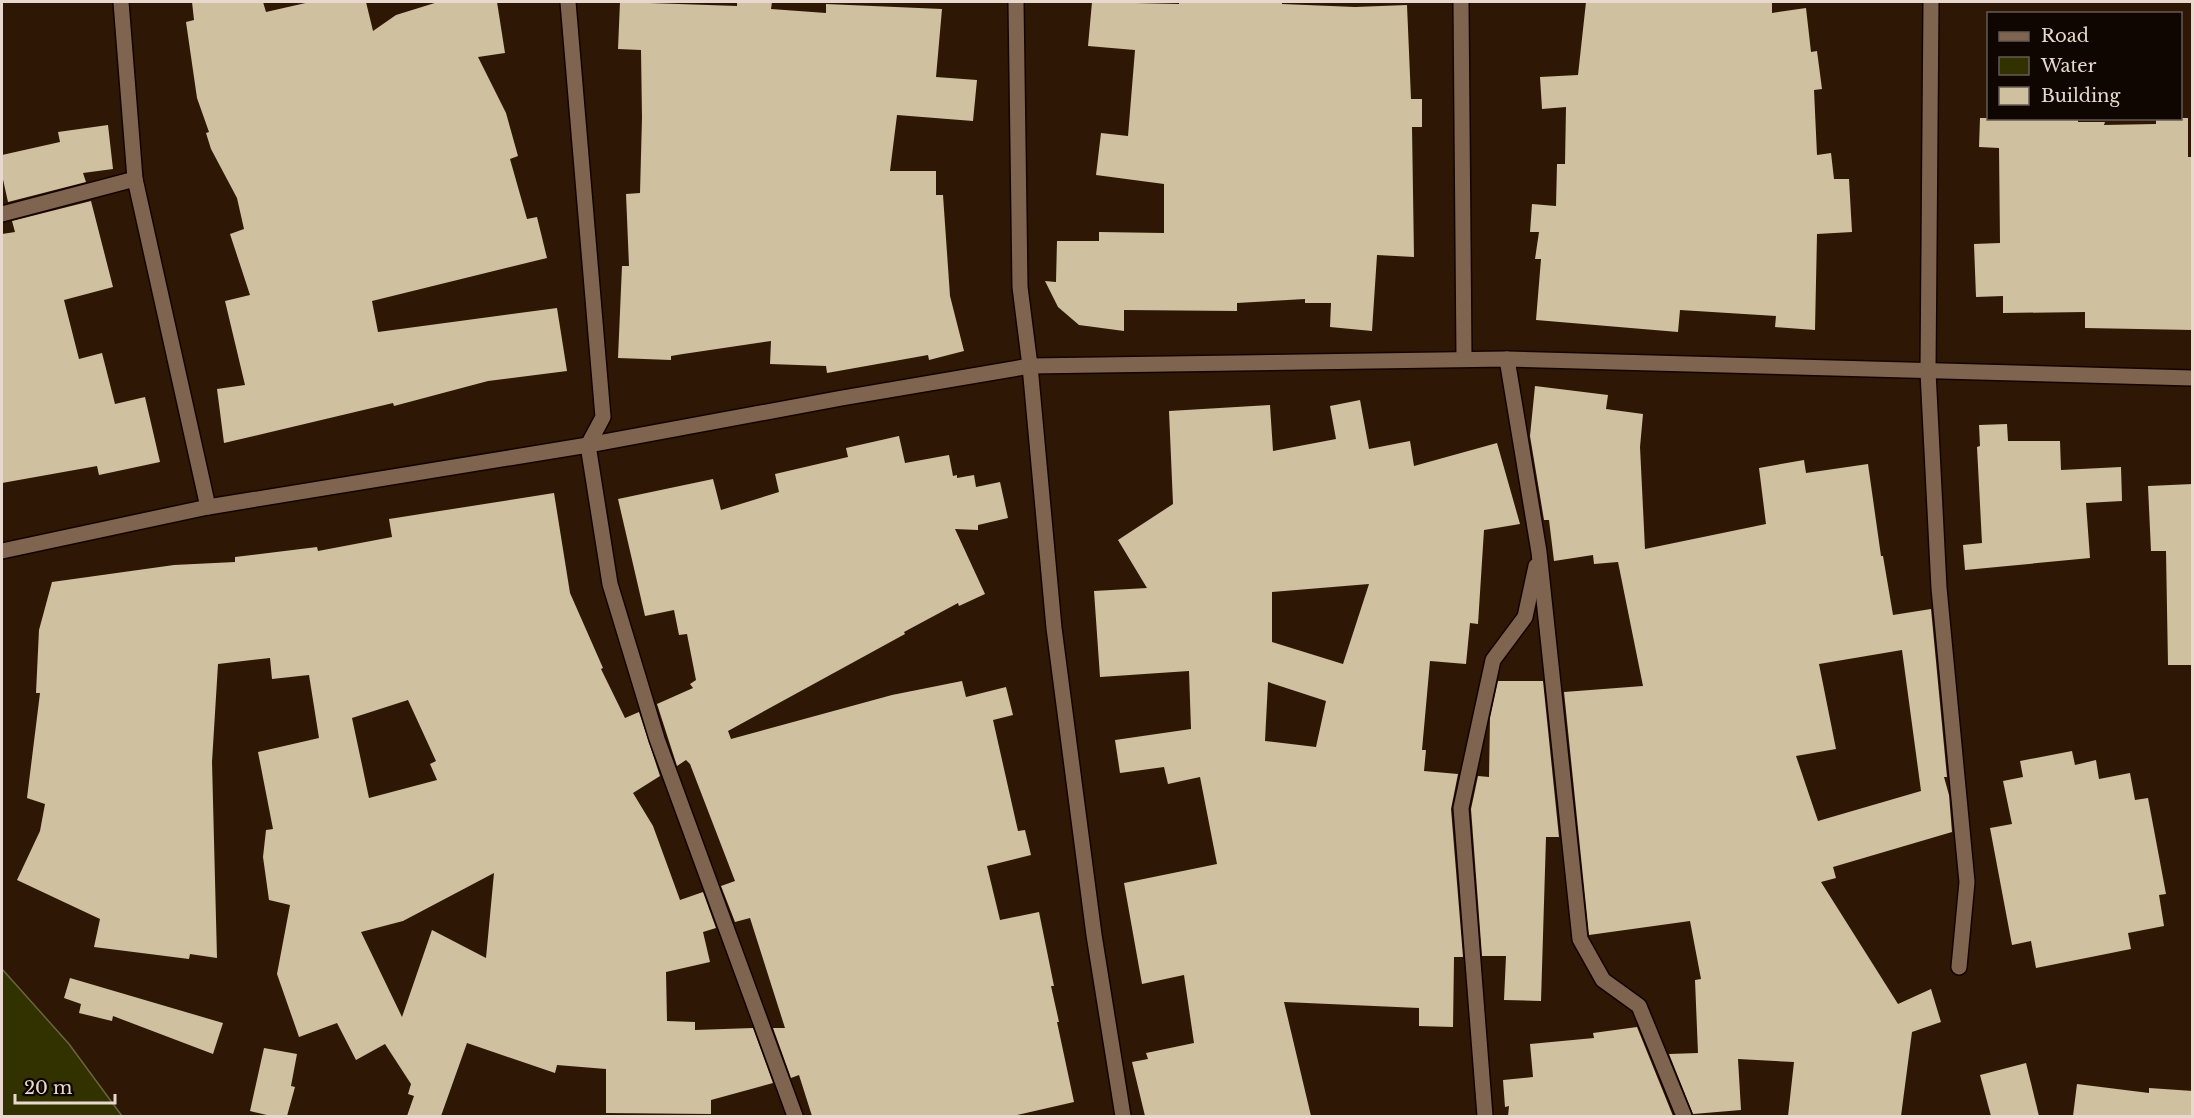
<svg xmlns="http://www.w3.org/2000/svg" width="2194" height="1118" font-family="'Libre Baskerville',serif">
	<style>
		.water { fill: #323200; stroke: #69643e; stroke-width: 1.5 }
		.building { fill: #cfc09f; fill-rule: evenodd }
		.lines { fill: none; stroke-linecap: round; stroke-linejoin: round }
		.minor-casing { stroke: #150300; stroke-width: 18 }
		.minor { stroke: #7f644f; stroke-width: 15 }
	</style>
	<rect width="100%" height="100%" fill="#2e1805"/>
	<polygon class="water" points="2,969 69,1044 122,1116 2,1116"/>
	<g class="building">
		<polygon points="192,2 263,2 266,12 310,2 366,2 373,31 396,15 438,2 497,2 505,53 478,57 506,113 518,156 510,159 527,219 537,217 547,258 372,301 378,332 557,308 567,371 488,381 394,406 393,403 224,443 217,389 245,385 225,301 250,295 230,234 244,229 237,198 211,149 206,133 209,132 197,98 186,22 194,20"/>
		<polygon points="620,2 737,6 737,2 772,2 771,9 826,13 826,4 942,9 936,77 977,80 973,121 897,115 890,171 936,171 936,195 943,195 950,296 964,351 929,360 928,355 827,373 826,366 770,364 771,341 683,354 671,356 671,360 618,358 622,266 629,266 626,194 640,193 642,118 641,50 618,49"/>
		<polygon points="1092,2 1179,4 1179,2 1282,2 1282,4 1355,7 1407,5 1411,99 1422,99 1422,127 1412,127 1414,257 1377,255 1372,331 1330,327 1331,303 1305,303 1305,299 1237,303 1237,311 1124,310 1124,331 1079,325 1058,307 1045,281 1056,282 1057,241 1099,241 1099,232 1164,233 1164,184 1096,175 1101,133 1128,136 1135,50 1088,46"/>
		<polygon points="1586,2 1772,2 1772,13 1806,8 1811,52 1817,51 1822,89 1814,90 1817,155 1831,153 1834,179 1849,179 1852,232 1817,234 1815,330 1775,327 1776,316 1680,310 1678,332 1536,320 1541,259 1535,259 1539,232 1530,232 1532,204 1556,206 1557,164 1565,164 1566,107 1542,109 1540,77 1578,75"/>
		<polygon points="1980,118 2078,118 2078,122 2105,122 2104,125 2156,124 2156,118 2188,118 2188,157 2193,157 2193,330 2085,328 2085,312 2003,313 2003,296 1976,297 1974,244 2000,243 1999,148 1979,147"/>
		<polygon points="108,125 113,169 83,173 86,182 8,202 2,175 2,155 60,142 58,132"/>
		<polygon points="91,201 113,287 64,300 79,359 102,353 115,404 145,397 160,462 99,475 97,466 2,483 2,234 15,232 12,221"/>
		<path d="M1535,386L1608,395L1606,409L1643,414L1640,447L1645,549L1766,524L1759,468L1804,460L1806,473L1868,464L1881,556H1883L1893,615L1931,609L1947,777H1944L1949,795L1952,832L1833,867L1836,878L1821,882L1898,1004L1931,989L1941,1022L1912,1032L1901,1116H1788L1794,1062L1738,1059L1741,1110L1693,1114L1669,1054L1698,1053L1695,980L1701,979L1690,921L1589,935L1564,692L1643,686L1618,562L1594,564L1593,555L1554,561L1549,520H1544L1530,436ZM1902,650L1921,791L1818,821L1796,756L1836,749L1819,664Z"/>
		<path d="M1360,400L1369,449L1410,441L1414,466L1497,443L1520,524L1484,530L1478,624L1470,623L1466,664L1430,661L1422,750H1426L1424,771L1458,774L1451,809L1463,957H1454L1453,1027L1419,1026V1008L1284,1002L1311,1116H1145L1132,1062L1148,1059L1146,1053L1194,1043L1184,975L1142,984L1124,883L1217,864L1200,777L1168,784L1164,767L1120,773L1115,740L1191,729L1189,671L1100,677L1094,591L1147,588L1118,540L1173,504L1169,411L1270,405L1273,451L1336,439L1330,406ZM1369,584L1343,664L1272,642V592ZM1268,682L1326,701L1316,747L1265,741Z"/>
		<polygon points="2007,424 2008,441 2060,441 2061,470 2121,467 2122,501 2086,503 2090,558 1965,570 1963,545 1982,543 1977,447 1980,446 1979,425"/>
		<polygon points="899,436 905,463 949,455 953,476 957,475 957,478 974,475 976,487 1000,482 1008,518 978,525 978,530 955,529 985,594 959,606 958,603 904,632 905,634 728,731 731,739 892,695 962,681 966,697 1006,687 1013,715 993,720 1018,831 1025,830 1031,855 987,866 1000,920 1039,912 1054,986 1051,986 1059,1022 1057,1022 1074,1102 1013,1116 812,1116 799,1075 791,1078 773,1028 785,1028 750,918 735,922 721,886 735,881 690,764 686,760 677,766 657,704 693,688 690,684 696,680 687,634 679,635 674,610 645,616 618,499 713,479 721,510 779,492 775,474 848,457 846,448"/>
		<polygon points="2193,484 2193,665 2168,665 2166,551 2151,551 2148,486"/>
		<path d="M554,493L570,593L603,668L601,669L625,718L639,712L660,776L633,793L653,826L680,900L703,892L716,928L703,932L710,962L666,972L667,1021L695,1022V1030L753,1028L773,1083L711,1100V1114L606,1113V1069L557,1065L555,1073L467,1043L441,1116H407L414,1096L408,1094L411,1084L385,1044L356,1060L337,1023L299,1037L277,974L290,905L269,900L263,857L266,830L273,829L258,752L319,738L309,675L272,679L270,658L218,664L212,762L217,958L190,954L189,959L94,947L100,919L17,880L40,831L45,804L27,798L40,693H36L39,630L52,582L174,565L235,562V557L317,547L318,551L392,537L389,519ZM408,700L436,761L430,764L437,780L369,798L352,718ZM494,873L486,958L432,930L402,1017L361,932L403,921Z"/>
		<polygon points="1498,681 1543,681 1559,837 1546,837 1541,1001 1504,1000 1506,956 1482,956 1471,809 1478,776 1489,777 1490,718"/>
		<polygon points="2072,751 2075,765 2096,760 2099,779 2130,773 2135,800 2148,798 2166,894 2159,895 2164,926 2128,933 2131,949 2036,968 2031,941 2012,945 1990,828 2012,824 2003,781 2023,777 2020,761"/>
		<polygon points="70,978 223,1023 213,1054 113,1016 112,1021 79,1013 81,1004 64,998"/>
		<polygon points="1637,1027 1673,1116 1508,1116 1509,1106 1505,1107 1503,1080 1533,1077 1530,1044 1594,1038 1593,1033"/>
		<polygon points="264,1048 297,1054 291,1086 295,1087 287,1116 271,1116 250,1111"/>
		<polygon points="2026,1063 2039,1116 1991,1116 1980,1075"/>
		<polygon points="2077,1084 2149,1093 2149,1088 2193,1091 2193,1116 2073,1116"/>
	</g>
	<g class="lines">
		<defs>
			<g id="minor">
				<polyline points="121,2 135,179 208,507"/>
				<polyline points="568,2 603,417 588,445 610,584 657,739 795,1116"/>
				<polyline points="1016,2 1020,287 1030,366 1054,628 1094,935 1123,1116"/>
				<polyline points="1461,2 1464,359"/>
				<polyline points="1931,2 1928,372 1939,588 1967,882 1959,967"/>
				<polyline points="2,214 135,179"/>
				<polyline points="1507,359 1539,552 1580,939 1603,980 1639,1006 1684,1116"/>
				<polyline points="2,551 208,507 588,445 842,398 1030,366 1507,359 2192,378"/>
				<polyline points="1485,1116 1461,808 1493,660 1525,617 1536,566"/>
			</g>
		</defs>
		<use href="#minor" class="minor-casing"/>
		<use href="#minor" class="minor"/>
	</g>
	<rect width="2194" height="1118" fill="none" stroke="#e8d8cd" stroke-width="6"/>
	<rect x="1987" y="12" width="195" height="108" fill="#0f0602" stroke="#665a53" stroke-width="1.5"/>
	<rect x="1999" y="32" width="30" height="9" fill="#7f644f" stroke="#665a53" stroke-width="1.5"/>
	<text x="2041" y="42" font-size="18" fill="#e8d8cd">Road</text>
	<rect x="1999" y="57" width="30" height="18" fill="#323200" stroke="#665a53" stroke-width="1.5"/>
	<text x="2041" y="72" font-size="18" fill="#e8d8cd">Water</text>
	<rect x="1999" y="87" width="30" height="18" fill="#cfc09f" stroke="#665a53" stroke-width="1.5"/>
	<text x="2041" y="102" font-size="18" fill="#e8d8cd">Building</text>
	<path d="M15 1094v9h100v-9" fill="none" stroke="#e8d8cd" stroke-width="3"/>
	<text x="24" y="1094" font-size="18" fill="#e8d8cd" stroke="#0f0602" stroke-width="4.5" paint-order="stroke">20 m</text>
</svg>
